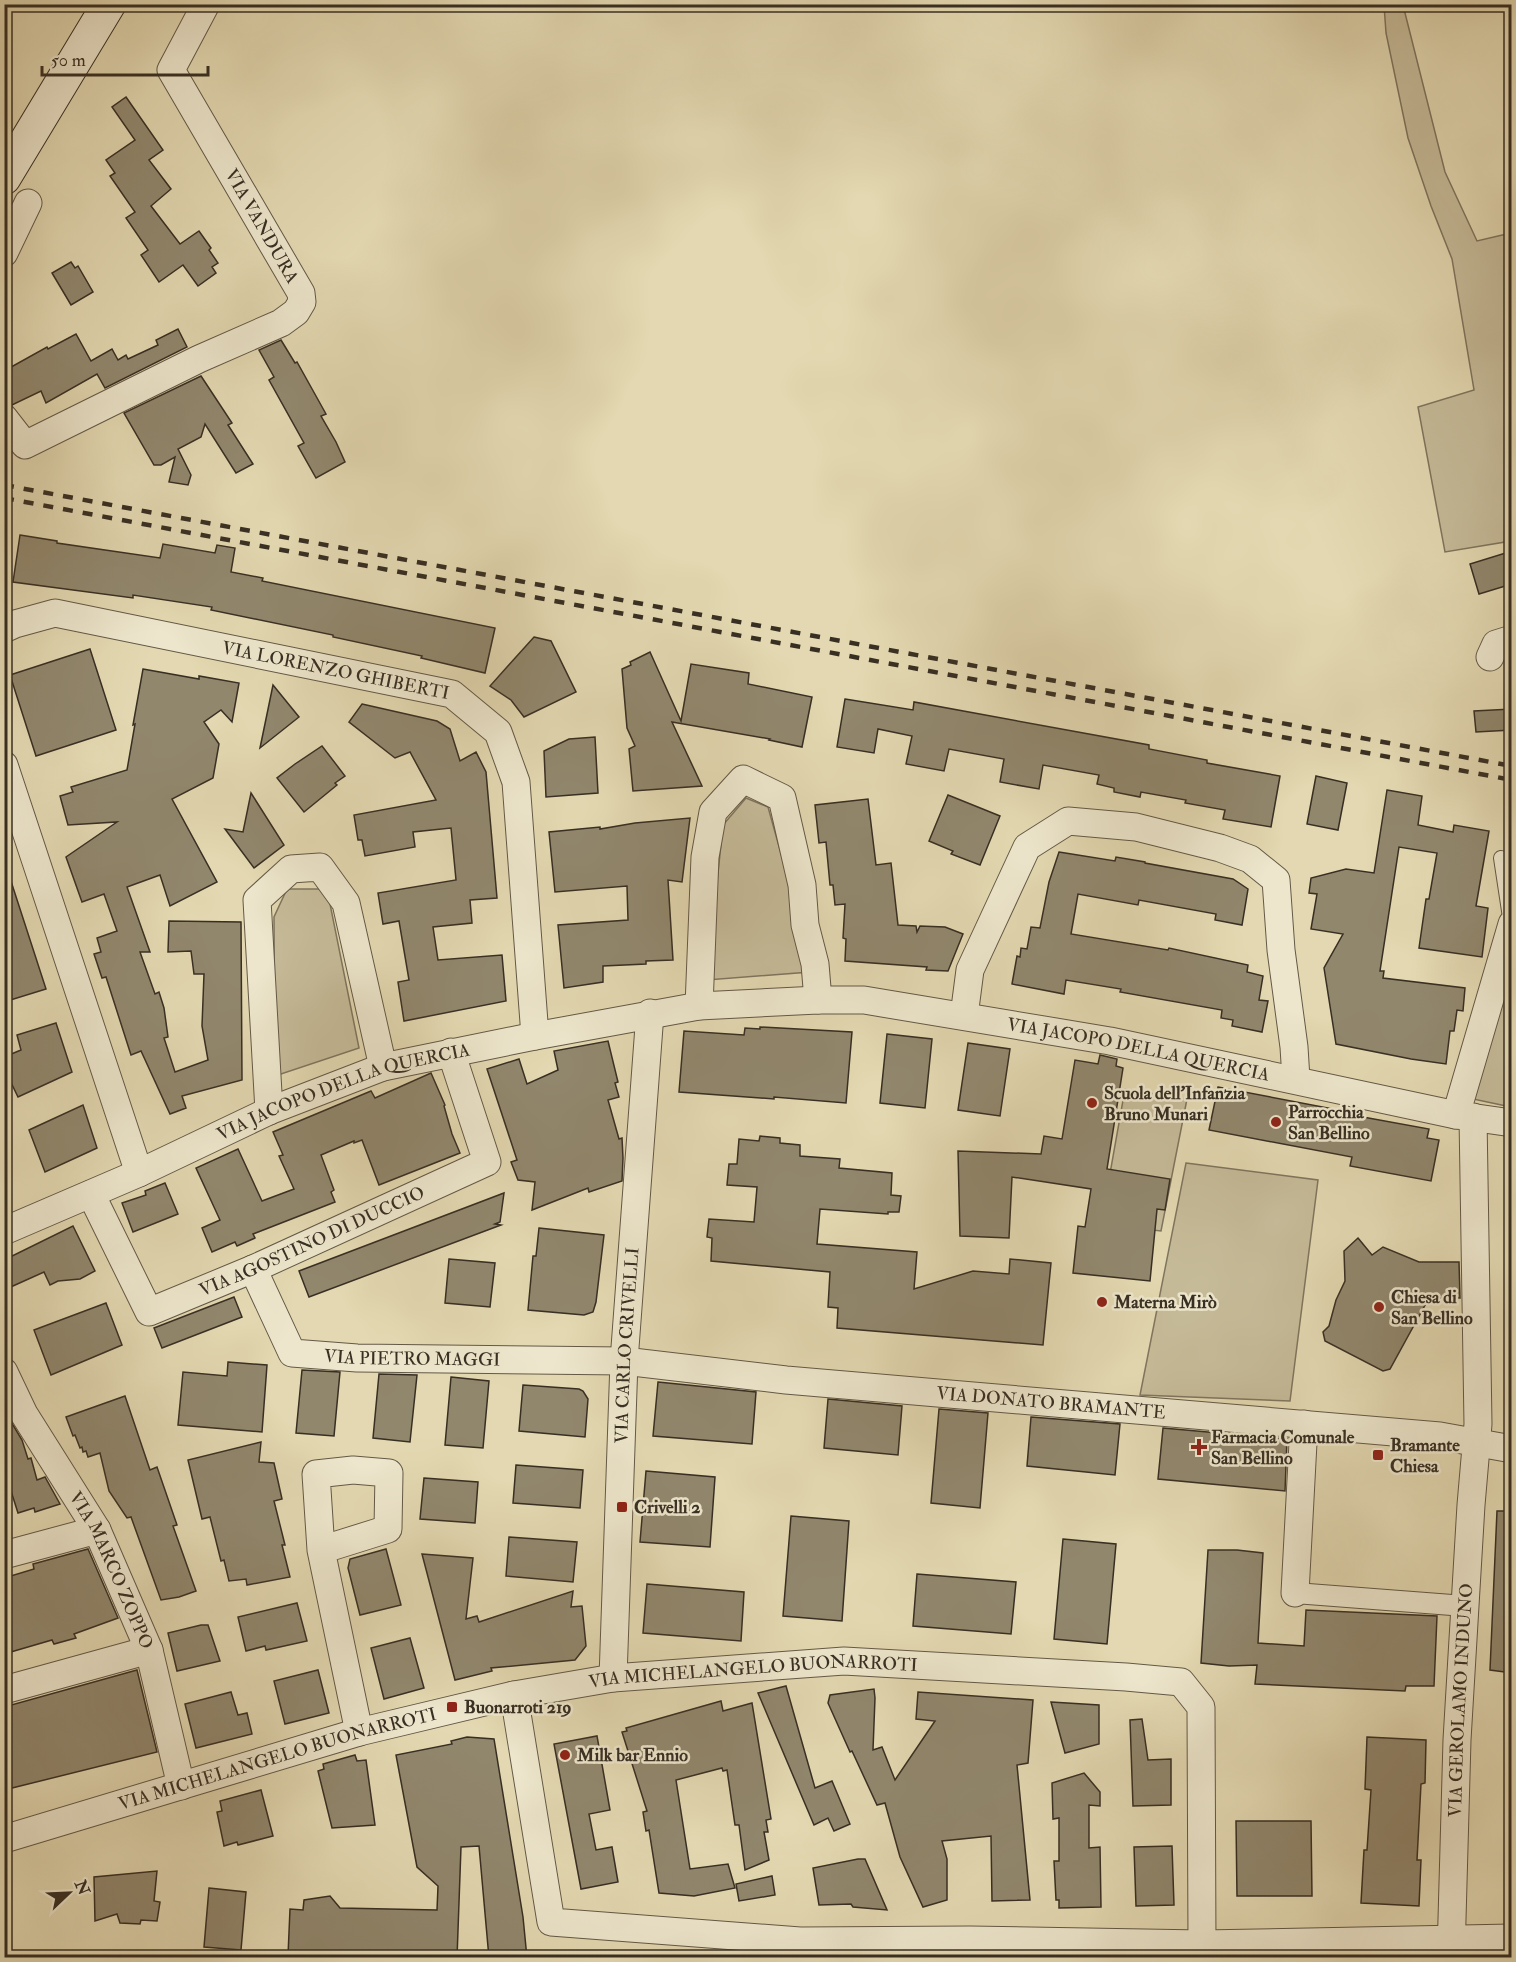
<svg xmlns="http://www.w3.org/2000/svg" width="1516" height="1962" font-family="'IM FELL Double Pica',serif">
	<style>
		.green { fill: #c6bb99; stroke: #7f755e; stroke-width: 1.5 }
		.building { fill: #91876d; stroke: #382f23; stroke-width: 1.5 }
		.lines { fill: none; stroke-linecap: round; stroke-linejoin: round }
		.service-casing { stroke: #635946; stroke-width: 16 }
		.pedestrian-casing { stroke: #635946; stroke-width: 22 }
		.minor-casing { stroke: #635946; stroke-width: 29 }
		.secondary-casing { stroke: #382f23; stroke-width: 35 }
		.service { stroke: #ede6cc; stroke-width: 14 }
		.pedestrian { stroke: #ede6cc; stroke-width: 20 }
		.minor { stroke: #ede6cc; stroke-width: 27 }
		.secondary { stroke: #ede6cc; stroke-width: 33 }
		.rail { stroke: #382f23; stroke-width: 4.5; stroke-dasharray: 10 10; stroke-linecap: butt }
		.poi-dot { fill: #8f2418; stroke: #ede6cc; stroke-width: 2 }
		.labels { text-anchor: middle; stroke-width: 5; stroke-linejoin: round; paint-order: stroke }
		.street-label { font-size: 18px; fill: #382f23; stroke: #ede6cc }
		.poi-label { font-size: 18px; font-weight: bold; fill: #382f23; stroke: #ede6cc; text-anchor: start }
	</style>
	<rect width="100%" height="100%" fill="#e3d8b1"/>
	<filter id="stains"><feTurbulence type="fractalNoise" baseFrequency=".00333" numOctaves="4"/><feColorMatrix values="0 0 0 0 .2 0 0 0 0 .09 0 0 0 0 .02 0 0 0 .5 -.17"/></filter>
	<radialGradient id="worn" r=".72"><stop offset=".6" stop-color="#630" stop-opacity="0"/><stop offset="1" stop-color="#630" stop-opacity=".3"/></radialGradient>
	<g class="green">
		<polygon points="1384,5 1403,5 1445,172 1477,241 1511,233 1511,541 1445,552 1418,407 1474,390 1452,259 1431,206 1408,138 1386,33"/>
		<polygon points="746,798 768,807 795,904 810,972 707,980 723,825"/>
		<polygon points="287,889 327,889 359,1048 275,1076 274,917"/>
		<polygon points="1511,953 1511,1107 1473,1099"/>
		<polygon points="1125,1089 1187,1099 1161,1231 1101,1224"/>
		<polygon points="1186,1163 1318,1180 1290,1401 1140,1395"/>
	</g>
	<g class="building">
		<polygon points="126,97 163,150 149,160 171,189 151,206 180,244 199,231 211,248 209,250 218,263 212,267 216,273 198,286 183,265 159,282 141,255 148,250 126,218 135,212 110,176 115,173 106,160 135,140 112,107"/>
		<polygon points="71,262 75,268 78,266 93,292 71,305 52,273"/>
		<polygon points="178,329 187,347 105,388 97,374 46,403 41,391 12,405 4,403 4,371 47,347 48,349 76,334 91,361 112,349 118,360 126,355 128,359 158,345 156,340"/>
		<polygon points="281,340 295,363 297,362 326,414 321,416 336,442 345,462 316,478 298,446 304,443 269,380 274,377 259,350"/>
		<polygon points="201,376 232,423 228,425 253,464 236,473 205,424 201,437 178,449 191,475 188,485 169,482 175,457 161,465 154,465 124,413"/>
		<polygon points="20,535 57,541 57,543 160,558 163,544 215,553 217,545 235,548 231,572 263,578 262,581 495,628 485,673 421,658 422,656 333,637 333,635 211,610 212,607 133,595 133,598 13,582"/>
		<polygon points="1512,551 1512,584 1479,594 1470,564"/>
		<polygon points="534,637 551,641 576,692 524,717 511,700 490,686"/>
		<polygon points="90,649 116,730 36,756 10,675"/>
		<polygon points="650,652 681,721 691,664 749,673 748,684 812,697 802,747 769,740 770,739 672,722 702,786 633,791 629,749 635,746 627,728 622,669 631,665 630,662"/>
		<polygon points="143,669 199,679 199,676 239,683 232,722 221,710 204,722 219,744 213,778 172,799 217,882 170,906 160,875 127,887 150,952 140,952 155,994 159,992 164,1008 168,1037 164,1038 175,1072 208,1060 202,1026 204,974 194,974 191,951 168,952 169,921 241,922 242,1080 182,1096 186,1108 170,1114 141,1051 131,1055 106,977 102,978 94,954 101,952 97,938 117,931 104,894 82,902 66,857 117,822 68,825 60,796 73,792 71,787 127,770 135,724 133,725"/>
		<polygon points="273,685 299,717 260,748"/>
		<polygon points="845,699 913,710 914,702 1149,745 1149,749 1207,760 1207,763 1280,776 1271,827 1223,819 1225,810 1185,803 1186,800 1141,792 1140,797 1114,792 1114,788 1097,784 1099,775 1043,765 1039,789 1000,782 1004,759 949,749 944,771 906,764 912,736 878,729 874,753 837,747"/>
		<polygon points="362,704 437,721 450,729 460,761 476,752 486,772 497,898 470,900 472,923 433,927 438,960 502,955 506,1001 404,1021 398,982 409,980 399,921 383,924 378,893 456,880 451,828 413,832 415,847 365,856 362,840 358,840 354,815 436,800 410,752 395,758 349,722"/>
		<polygon points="1512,709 1512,730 1476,732 1474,711"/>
		<polygon points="595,737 598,793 546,797 544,751 569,739"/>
		<polygon points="322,746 345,776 335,783 337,785 304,812 277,778 295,764"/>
		<polygon points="1316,776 1347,783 1338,830 1307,824"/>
		<polygon points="1387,790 1422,796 1418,825 1453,832 1454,825 1489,831 1476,906 1488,908 1482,957 1419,948 1426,899 1429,899 1437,853 1399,847 1380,971 1384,971 1383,978 1465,988 1463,1011 1457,1010 1454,1031 1450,1031 1446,1064 1411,1059 1336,1044 1324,968 1343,934 1311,929 1317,894 1309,893 1311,878 1346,869 1374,873"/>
		<polygon points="251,793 284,845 254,868 225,829 243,832"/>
		<polygon points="948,795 1000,816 980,865 951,854 953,851 929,841"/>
		<polygon points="868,799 876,865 891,863 898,925 916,926 917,932 920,926 945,927 963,934 948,971 926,970 927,967 845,961 846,939 843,938 845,904 835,905 833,885 830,885 826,842 819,843 815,805"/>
		<polygon points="690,818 682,882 668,880 673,960 646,961 646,964 603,966 603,982 564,988 558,925 628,920 627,886 555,892 549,832 600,827 600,829 635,823"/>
		<polygon points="1059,852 1115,861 1116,857 1145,862 1145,863 1233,879 1248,889 1242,925 1215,920 1216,914 1139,900 1138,905 1078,894 1071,934 1168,950 1169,948 1248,965 1247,972 1263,976 1259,1000 1268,1001 1262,1032 1232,1026 1233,1020 1221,1018 1222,1010 1120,992 1121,989 1066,980 1064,994 1012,984 1017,956 1020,957 1021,948 1027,949 1031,927 1040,928 1049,882"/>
		<polygon points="8,872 46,989 4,1002 4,873"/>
		<polygon points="56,1023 72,1072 18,1097 4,1068 4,1057 21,1050 17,1035"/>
		<polygon points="760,1027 852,1032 846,1103 774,1097 774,1099 679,1092 684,1031 744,1035 745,1028 760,1029"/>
		<polygon points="887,1034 932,1039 925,1108 880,1103"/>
		<polygon points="608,1041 618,1082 615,1083 619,1097 608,1100 619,1139 622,1138 623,1158 622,1181 589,1192 588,1188 532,1210 535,1182 518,1180 511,1162 517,1160 487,1069 519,1059 527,1084 558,1070 554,1051"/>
		<polygon points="968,1043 1010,1049 1000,1116 958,1110"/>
		<polygon points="1100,1055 1117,1059 1116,1066 1123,1068 1107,1169 1170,1179 1165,1210 1157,1209 1150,1281 1073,1273 1078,1226 1085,1227 1091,1189 1012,1177 1009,1238 960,1236 958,1151 1041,1154 1044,1136 1062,1139 1075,1060 1098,1064"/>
		<polygon points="431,1073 445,1105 444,1106 452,1134 460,1153 379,1185 362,1140 354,1143 354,1141 321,1155 334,1190 331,1192 335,1202 253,1234 255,1238 237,1246 235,1242 212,1252 202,1228 220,1220 196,1168 238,1149 262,1201 294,1189 279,1156 283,1155 273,1132 371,1091 375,1098"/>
		<polygon points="1218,1087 1344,1111 1343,1117 1363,1117 1429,1129 1427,1138 1439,1140 1431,1181 1350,1166 1352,1157 1209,1130"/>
		<polygon points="83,1105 97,1148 45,1172 29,1130"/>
		<polygon points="760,1136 780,1138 780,1143 800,1145 800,1156 840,1159 839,1168 892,1173 891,1195 901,1196 899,1212 888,1212 888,1214 820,1209 817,1244 917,1252 914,1289 973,1271 1009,1274 1010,1259 1051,1263 1043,1345 837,1328 838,1308 828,1307 830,1272 711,1261 712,1238 707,1237 709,1219 754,1222 757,1187 727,1185 729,1164 737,1164 739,1139 759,1141"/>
		<polygon points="165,1183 178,1214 133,1232 122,1203 146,1195 145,1191"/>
		<polygon points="504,1193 500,1222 495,1224 501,1225 309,1297 299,1271"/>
		<polygon points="73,1226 95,1271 80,1279 58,1281 50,1285 44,1272 4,1290 4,1260"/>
		<polygon points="539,1228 604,1235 596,1302 593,1312 584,1315 528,1310 533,1256 536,1256"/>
		<polygon points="1358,1238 1372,1255 1383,1247 1419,1262 1459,1262 1460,1298 1429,1298 1390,1369 1383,1371 1325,1341 1323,1332 1329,1326 1336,1300 1345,1281 1344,1251"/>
		<polygon points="449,1259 495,1263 490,1307 445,1303"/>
		<polygon points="234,1297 242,1317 162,1348 154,1328"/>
		<polygon points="106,1303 122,1345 51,1375 34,1330"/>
		<polygon points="228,1362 267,1365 262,1432 178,1425 183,1372 227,1376"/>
		<polygon points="302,1370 340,1372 334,1436 296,1433"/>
		<polygon points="379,1374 417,1375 410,1442 373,1438"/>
		<polygon points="451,1377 489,1381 483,1448 445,1445"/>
		<polygon points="658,1382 756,1392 752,1444 653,1436"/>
		<polygon points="523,1385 579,1389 583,1391 588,1399 585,1437 519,1431"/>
		<polygon points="125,1396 150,1470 157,1467 177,1525 173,1526 196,1591 179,1597 161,1600 131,1517 127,1518 109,1491 100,1453 88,1457 86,1451 83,1452 82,1447 80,1448 75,1435 73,1436 66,1417"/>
		<polygon points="828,1399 902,1406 898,1455 824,1448"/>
		<polygon points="939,1409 988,1413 980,1508 931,1503"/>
		<polygon points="4,1410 22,1440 28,1459 31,1458 37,1480 45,1477 60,1504 35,1512 34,1508 18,1513 4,1469"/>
		<polygon points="1031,1417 1120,1424 1115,1475 1027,1466"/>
		<polygon points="1163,1428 1287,1439 1285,1491 1158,1479"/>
		<polygon points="261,1442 259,1462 274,1463 282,1499 274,1501 285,1545 282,1545 290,1577 247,1585 246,1579 229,1581 224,1560 221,1561 210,1517 202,1519 188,1460"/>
		<polygon points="516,1465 583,1470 580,1508 513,1503"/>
		<polygon points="646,1471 715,1477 710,1547 640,1542"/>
		<polygon points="424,1478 478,1482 475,1523 420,1519"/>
		<polygon points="1497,1511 1512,1511 1512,1673 1490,1670"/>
		<polygon points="791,1516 849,1521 842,1621 783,1616"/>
		<polygon points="509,1537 577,1542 573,1582 506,1576"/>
		<polygon points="1063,1539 1116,1544 1107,1644 1054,1639"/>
		<polygon points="88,1549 118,1618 74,1634 76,1638 54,1644 52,1640 4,1654 4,1578 34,1569 33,1564"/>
		<polygon points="386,1549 401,1605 360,1615 348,1568 350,1559"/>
		<polygon points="1208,1550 1237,1550 1263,1553 1258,1643 1304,1646 1306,1610 1437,1616 1434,1686 1406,1686 1405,1691 1255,1684 1257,1665 1229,1666 1201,1663"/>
		<polygon points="422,1554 473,1558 466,1619 477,1616 479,1622 573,1591 571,1607 582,1606 586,1646 575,1660 491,1668 492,1671 455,1680"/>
		<polygon points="917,1574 1016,1582 1011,1634 913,1626"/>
		<polygon points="647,1584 744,1592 741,1641 643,1633"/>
		<polygon points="297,1603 307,1641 266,1650 265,1646 246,1651 238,1617"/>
		<polygon points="201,1625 208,1625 220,1661 177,1671 168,1633"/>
		<polygon points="410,1638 424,1688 384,1699 371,1648"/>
		<polygon points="137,1670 157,1752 4,1790 4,1707"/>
		<polygon points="318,1670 329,1713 285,1724 274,1681"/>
		<polygon points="786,1686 815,1788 832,1781 850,1824 834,1831 828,1818 814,1825 758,1693"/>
		<polygon points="874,1689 875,1698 873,1750 882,1747 895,1780 935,1721 916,1719 918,1692 1033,1700 1028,1763 1017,1765 1030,1900 992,1901 991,1836 942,1841 947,1859 947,1900 923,1907 900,1857 885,1803 877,1805 852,1751 850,1752 828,1703 830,1695"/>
		<polygon points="231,1692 238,1715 247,1713 252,1734 196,1748 185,1704"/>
		<polygon points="721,1701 723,1711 752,1703 771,1819 766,1820 768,1832 764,1832 769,1860 745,1870 739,1825 735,1825 727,1770 723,1771 722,1768 676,1780 690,1869 728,1864 735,1888 694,1896 659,1893 649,1830 646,1831 643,1812 647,1811 622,1732 627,1731 626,1728"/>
		<polygon points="1051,1702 1099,1705 1099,1744 1065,1753"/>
		<polygon points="1142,1719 1148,1760 1171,1759 1171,1805 1133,1806 1130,1720"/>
		<polygon points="597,1736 610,1810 589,1814 596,1850 612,1847 618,1882 581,1889 554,1744"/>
		<polygon points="467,1737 494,1739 523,1917 527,1958 489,1958 479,1846 461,1847 457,1958 288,1956 290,1909 303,1910 304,1900 330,1896 340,1908 437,1910 438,1886 417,1867 396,1755 452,1744 451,1741"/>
		<polygon points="1367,1737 1426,1740 1425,1783 1421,1784 1417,1860 1421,1860 1419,1906 1361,1903 1364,1850 1367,1850 1371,1790 1365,1789"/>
		<polygon points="355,1755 357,1761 366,1760 375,1825 332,1828 318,1771 324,1769 323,1764"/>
		<polygon points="1084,1773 1100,1792 1100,1806 1089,1805 1089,1848 1100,1847 1101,1907 1059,1908 1059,1900 1056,1900 1054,1861 1059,1861 1059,1818 1053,1819 1052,1783"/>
		<polygon points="261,1790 273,1836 238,1845 237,1842 224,1846 217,1812 222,1811 220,1801"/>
		<polygon points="1236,1821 1311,1821 1312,1896 1237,1896"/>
		<polygon points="1172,1846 1174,1905 1136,1906 1134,1847"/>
		<polygon points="858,1859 865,1859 887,1910 853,1907 851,1904 819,1905 813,1868"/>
		<polygon points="157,1871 154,1901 160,1902 157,1921 141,1920 140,1924 120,1923 117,1914 95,1921 94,1877"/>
		<polygon points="772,1876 775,1895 739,1901 736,1884"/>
		<polygon points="209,1888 246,1892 241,1950 204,1947"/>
	</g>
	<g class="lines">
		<defs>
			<polyline id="service" points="1501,858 1511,924"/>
			<polyline id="pedestrian" points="1295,1593 1465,1606"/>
			<g id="minor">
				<polyline points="4,253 28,203"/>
				<polyline points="4,418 25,445 199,359 281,323 296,312 302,302 301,293 171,70 206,4"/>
				<path id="s1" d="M4,629L15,624L55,613L452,694L498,732L516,782L535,1036"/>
				<polyline points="1490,657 1496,644 1512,639"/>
				<polyline points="4,765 139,1173"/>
				<polyline points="699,1006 705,857 713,812 743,779 782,798 802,885 805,925 815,964 818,1000"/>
				<polyline points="964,1016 970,970 1027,847 1068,821 1136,827 1220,848 1250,859 1276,880 1281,950 1294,1047 1296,1079"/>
				<polyline points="269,1111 257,900 291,869 320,867 346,903 383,1067"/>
				<polyline points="1456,1115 1512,924"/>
				<path id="s2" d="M91,1194L149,1312L253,1269L487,1162L451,1052"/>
				<path id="s3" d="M4,1231L139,1173L269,1111L383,1067L535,1036L699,1006L818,1000H864L1110,1041L1456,1115L1512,1123"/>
				<path id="s4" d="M253,1269L292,1353L357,1358L624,1361L786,1380L1440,1436L1512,1449"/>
				<path id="s5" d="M4,1372L24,1414L97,1530L149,1650L181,1786"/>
				<polyline points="321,1550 388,1529 389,1473 353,1470 316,1474 321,1550 359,1732"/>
				<polyline points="4,1555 97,1530"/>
				<polyline points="1295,1593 1304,1424"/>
				<path id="s6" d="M613,1678L624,1361L650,1013"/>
				<polyline points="4,1690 149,1650"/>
				<polyline points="514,1695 551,1922 800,1941 970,1940 1202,1944 1512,1938"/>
				<path id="s7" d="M4,1839L359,1732L514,1695L613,1678L844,1661L1126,1677L1181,1682L1201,1707L1202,1944"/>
				<path id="s8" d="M1451,1955L1457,1740L1471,1505L1478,1424L1473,1117"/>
			</g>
			<polyline id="secondary" points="4,178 109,4"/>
		</defs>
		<use href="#service" class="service-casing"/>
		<use href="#pedestrian" class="pedestrian-casing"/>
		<use href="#minor" class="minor-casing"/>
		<use href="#secondary" class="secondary-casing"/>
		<use href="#service" class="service"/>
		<use href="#pedestrian" class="pedestrian"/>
		<use href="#minor" class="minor"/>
		<use href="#secondary" class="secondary"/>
		<g class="rail">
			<polyline points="4,485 1512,766"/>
			<polyline points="4,498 1512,780"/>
		</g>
	</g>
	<g class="poi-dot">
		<circle cx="1092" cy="1103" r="6"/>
		<circle cx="1276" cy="1122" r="6"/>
		<circle cx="1102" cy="1302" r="6"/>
		<circle cx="1379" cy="1307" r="6"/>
		<path d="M1196 1438h6v6h6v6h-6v6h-6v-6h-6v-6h6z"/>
		<rect x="1372" y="1449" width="12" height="12" rx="3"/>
		<rect x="616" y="1501" width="12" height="12" rx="3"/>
		<rect x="446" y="1701" width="12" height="12" rx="3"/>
		<circle cx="565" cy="1755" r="6"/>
	</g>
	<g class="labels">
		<g class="street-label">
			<text transform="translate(262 226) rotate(60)" y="6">VIA VANDURA</text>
			<text dy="6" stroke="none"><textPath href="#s1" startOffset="340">VIA LORENZO GHIBERTI</textPath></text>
			<text dy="6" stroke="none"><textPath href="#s3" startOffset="1179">VIA JACOPO DELLA QUERCIA</textPath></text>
			<text dy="6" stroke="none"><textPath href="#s3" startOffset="368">VIA JACOPO DELLA QUERCIA</textPath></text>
			<text dy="6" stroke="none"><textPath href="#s2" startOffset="309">VIA AGOSTINO DI DUCCIO</textPath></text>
			<text dy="6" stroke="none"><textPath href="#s6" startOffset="333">VIA CARLO CRIVELLI</textPath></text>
			<text dy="6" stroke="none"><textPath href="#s4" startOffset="213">VIA PIETRO MAGGI</textPath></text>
			<text dy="6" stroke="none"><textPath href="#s4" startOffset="854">VIA DONATO BRAMANTE</textPath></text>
			<text dy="6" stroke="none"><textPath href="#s5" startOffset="226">VIA MARCO ZOPPO</textPath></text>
			<text dy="6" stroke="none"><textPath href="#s7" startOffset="771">VIA MICHELANGELO BUONARROTI</textPath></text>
			<text dy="6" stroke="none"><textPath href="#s8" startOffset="255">VIA GEROLAMO INDUNO</textPath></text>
			<text dy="6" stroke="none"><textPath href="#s7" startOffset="285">VIA MICHELANGELO BUONARROTI</textPath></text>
		</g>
		<g class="poi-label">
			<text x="1104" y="1099">Scuola dell'Infanzia<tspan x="1104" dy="21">Bruno Munari</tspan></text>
			<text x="1288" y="1118">Parrocchia<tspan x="1288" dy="21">San Bellino</tspan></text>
			<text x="1391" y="1303">Chiesa di<tspan x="1391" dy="21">San Bellino</tspan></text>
			<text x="1114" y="1308">Materna Mirò</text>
			<text x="1211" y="1443">Farmacia Comunale<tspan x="1211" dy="21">San Bellino</tspan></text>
			<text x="1390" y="1451">Bramante<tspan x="1390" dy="21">Chiesa</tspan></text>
			<text x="634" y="1513">Crivelli 2</text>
			<text x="464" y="1713">Buonarroti 219</text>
			<text x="577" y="1761">Milk bar Ennio</text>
		</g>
	</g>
	<rect width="1516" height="1962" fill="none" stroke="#e3d8b1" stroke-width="24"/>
	<rect x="6" y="6" width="1504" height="1950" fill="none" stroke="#382f23" stroke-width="3"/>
	<rect x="12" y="12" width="1492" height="1938" fill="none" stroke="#382f23" stroke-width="1.5"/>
	<g transform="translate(69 1893) rotate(67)" stroke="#ede6cc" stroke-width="4.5" paint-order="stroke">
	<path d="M0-4.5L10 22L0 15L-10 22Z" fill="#382f23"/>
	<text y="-9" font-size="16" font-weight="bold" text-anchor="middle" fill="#382f23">N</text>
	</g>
	<path d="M42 66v9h166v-9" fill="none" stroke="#382f23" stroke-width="3"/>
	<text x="51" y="66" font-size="18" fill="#382f23" stroke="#ede6cc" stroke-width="4.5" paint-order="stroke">50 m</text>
	<rect width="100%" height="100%" filter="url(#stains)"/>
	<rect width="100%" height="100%" fill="url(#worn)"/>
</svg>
